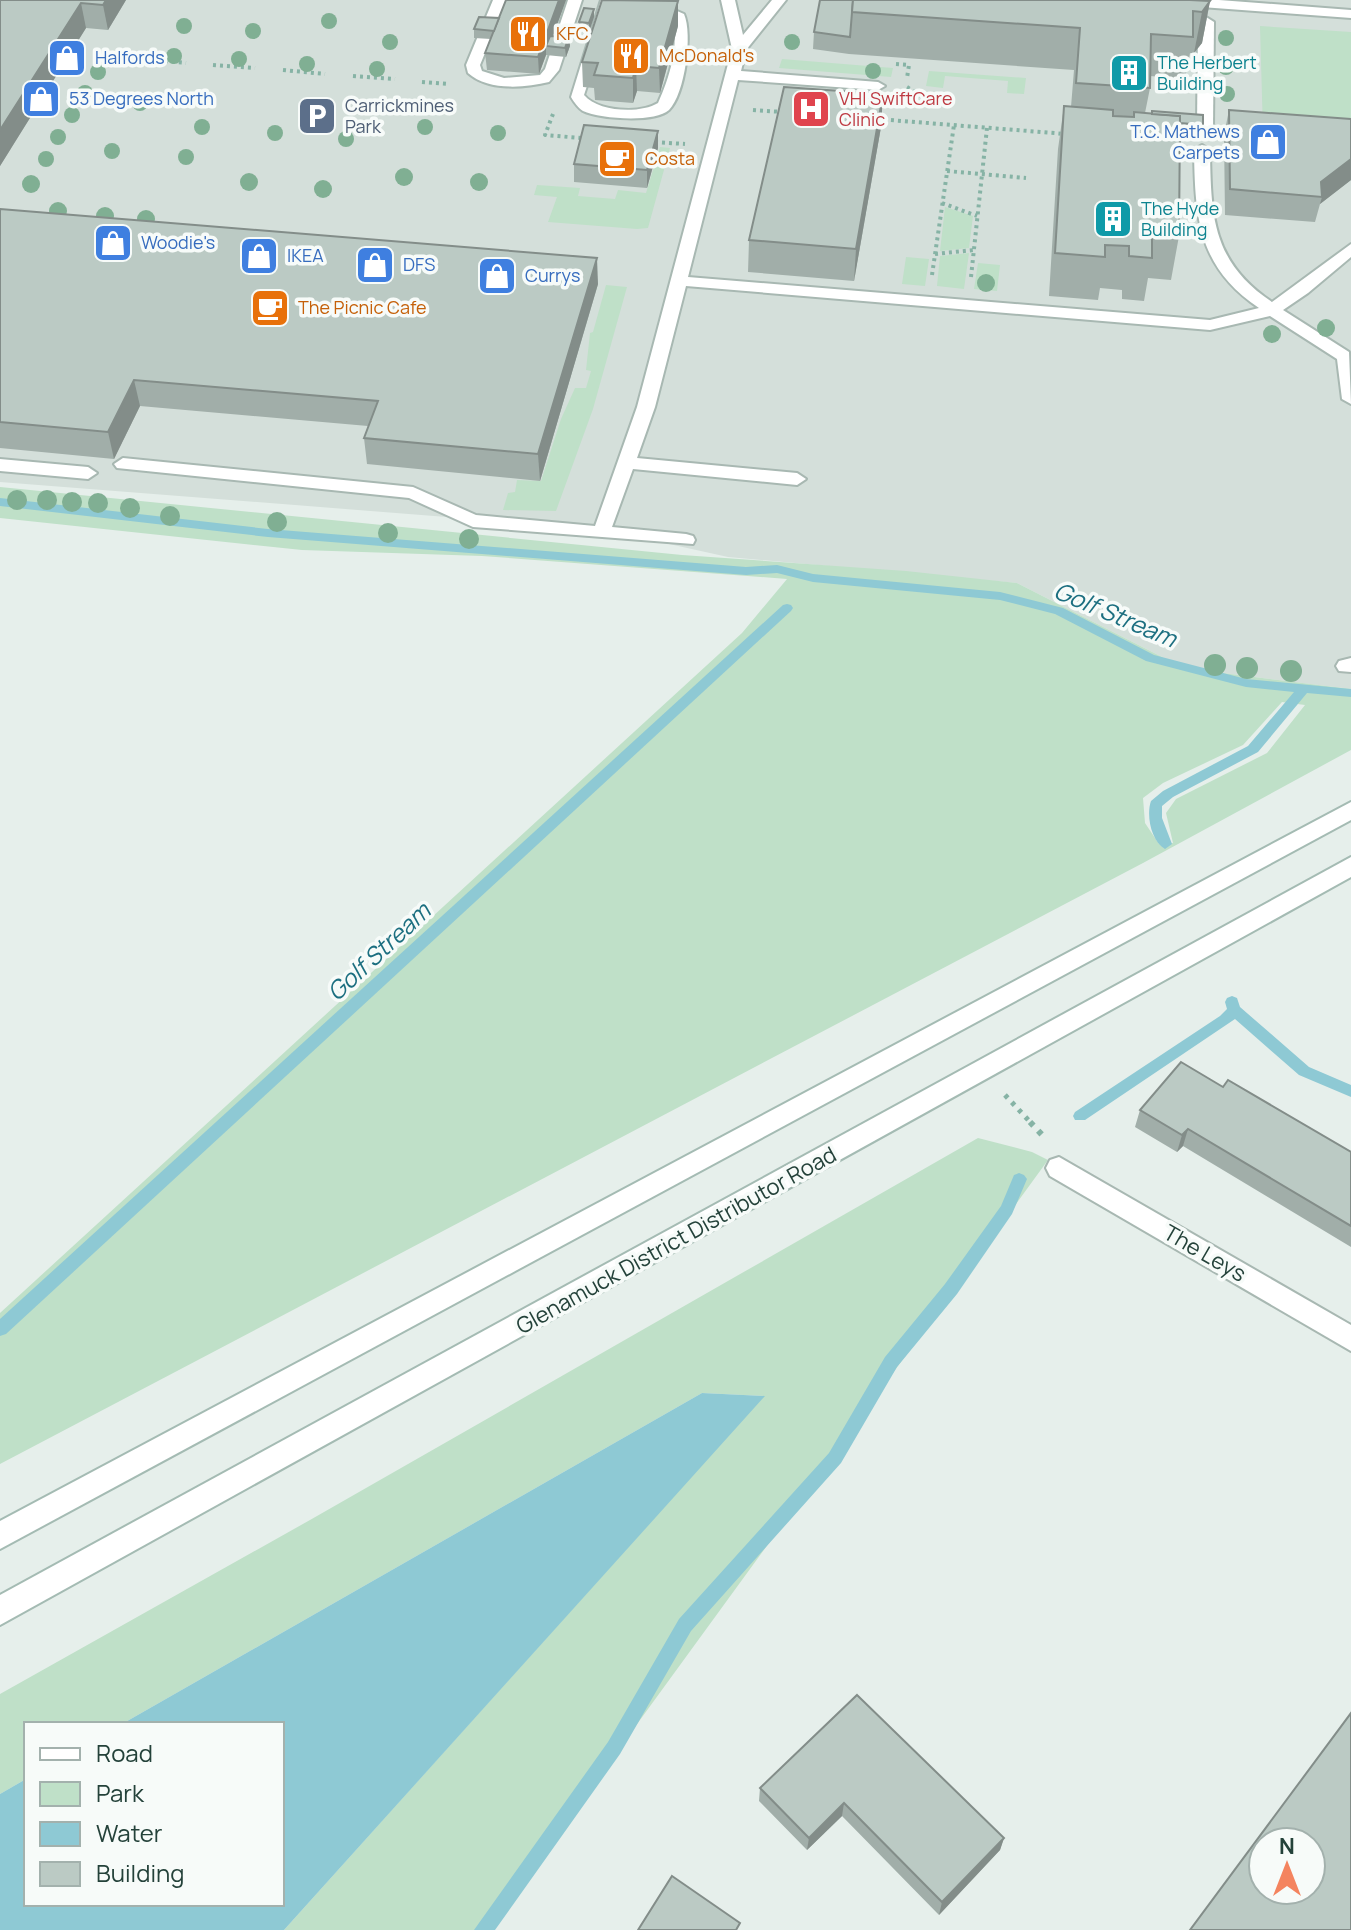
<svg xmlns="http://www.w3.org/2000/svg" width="1351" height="1930" font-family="Manrope,sans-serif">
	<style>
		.built { fill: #d4dfda }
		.green { fill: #bfe0c8; fill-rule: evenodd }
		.water { fill: #8ec9d4 }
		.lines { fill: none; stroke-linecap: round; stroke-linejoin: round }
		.stream { fill: #8ec9d4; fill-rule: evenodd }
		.service-casing { stroke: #a8b8b2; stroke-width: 4 }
		.pedestrian-casing { stroke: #a8b8b2; stroke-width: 4 }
		.minor-casing { stroke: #a8b8b2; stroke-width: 4 }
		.secondary-casing { stroke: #a4bbb3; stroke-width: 4 }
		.path-far2 { stroke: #86b3a5; stroke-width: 4; stroke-dasharray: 3 4; stroke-linecap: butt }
		.path-far1 { stroke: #86b3a5; stroke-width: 5; stroke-dasharray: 4 6; stroke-linecap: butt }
		.path { stroke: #86b3a5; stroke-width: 6; stroke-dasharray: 5 7; stroke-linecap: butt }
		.service { fill: #fff; fill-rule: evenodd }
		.pedestrian { fill: #fff; fill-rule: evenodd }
		.minor { fill: #fff; fill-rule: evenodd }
		.secondary { fill: #fff; fill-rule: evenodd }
		.tree { fill: #80af93 }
		.wall { fill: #a1aea9 }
		.shaded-wall { fill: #838d89 }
		.building { fill: #bbcac4; stroke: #838d89; stroke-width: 2; fill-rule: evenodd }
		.labels { text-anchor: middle; stroke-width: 7; stroke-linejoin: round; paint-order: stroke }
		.far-food-label { font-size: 18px; fill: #c56008; stroke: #f7fbf9; text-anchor: start }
		.far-shop-label { font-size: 18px; fill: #366cbe; stroke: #f7fbf9; text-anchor: start }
		.far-culture-label { font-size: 18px; fill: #0d838f; stroke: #f7fbf9; text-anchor: start }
		.far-health-label { font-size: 18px; fill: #be3a42; stroke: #f7fbf9; text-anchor: start }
		.far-service-label { font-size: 18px; fill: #4e5e75; stroke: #f7fbf9; text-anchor: start }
		.street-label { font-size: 22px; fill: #24423a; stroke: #f7fbf9 }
		.water-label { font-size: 24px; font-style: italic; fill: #1c6f80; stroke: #f7fbf9 }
	</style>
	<rect width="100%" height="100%" fill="#e6efeb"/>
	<polygon class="built" points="0,0 1351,0 1351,689 1215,672 1164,658 1017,583 728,557 601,529 0,482"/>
	<g class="green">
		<polygon points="1260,26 1351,32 1351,138 1263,132"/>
		<polygon points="782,59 893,68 891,77 779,68"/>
		<polygon points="929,71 1026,78 1024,94 1007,93 1008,81 945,76 943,88 926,86"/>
		<polygon points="660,147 670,148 648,228 637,229 548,222 557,197 534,195 537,185 580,188 578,196 615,199 618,190 646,193"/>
		<polygon points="945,207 973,216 969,248 940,251"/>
		<polygon points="969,253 964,289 937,286 940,256"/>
		<polygon points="906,257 929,259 925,286 902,284"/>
		<polygon points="978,263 1000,265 997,291 974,289"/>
		<polygon points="606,285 627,287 593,409 556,511 503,510 508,493 515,492 517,480 541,481 561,419 575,388 586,388 591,371 586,370 590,333 593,332"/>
		<path d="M0,487L682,555L906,571L1017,583L1164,658L1215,672L1351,689V750L1143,863L0,1464V1313L742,633L787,579L482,556L302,550L0,518ZM1282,702L1305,705L1267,753L1176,799L1166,813L1173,843L1159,844L1145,823L1143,798L1163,783L1243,745Z"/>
		<polygon points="978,1138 1032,1152 1048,1160 487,1930 284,1930 764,1396 702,1393 122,1724 26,1724 26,1779 0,1794 0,1694 310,1520"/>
	</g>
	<polygon class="water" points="702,1393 765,1396 284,1930 0,1930 0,1794 26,1779 26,1904 282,1904 282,1724 122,1724"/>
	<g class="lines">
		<g class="stream">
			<path d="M0,498L268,529L746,567L777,565L813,574L1000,592L1063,608L1154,655L1246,679L1351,689V697L1307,693L1258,752L1173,797L1162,806V818L1172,844L1165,849C1151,841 1146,815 1151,801L1163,791L1248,746L1294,692L1246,687L1146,661L1055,614L1000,600L813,582L777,573L746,575L268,537L0,506Z"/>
			<polygon points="787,604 791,605 793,608 791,611 6,1334 0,1336 0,1319 783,605"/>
			<polygon points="1232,996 1237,998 1240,1007 1309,1067 1351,1085 1351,1097 1299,1075 1235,1019 1085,1120 1075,1120 1073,1116 1075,1112 1220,1016 1227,1009 1225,1002 1227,998"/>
			<polygon points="1019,1173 1024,1175 1027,1179 1012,1214 957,1294 897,1367 841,1463 691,1631 620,1754 495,1930 474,1930 608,1742 679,1619 829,1453 885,1357 945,1284 1001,1206 1014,1175"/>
		</g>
		<defs>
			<g id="service">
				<path d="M493,0H507L480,65L482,71L504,78L540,75L545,69L568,0H582L559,70L549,82C524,88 488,91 468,73L466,65Z"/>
				<path d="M601,0H615L584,95C598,112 640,114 658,103C669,79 681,42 671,17L632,0H652L684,14C693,34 685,94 669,110C655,123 600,119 583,111C578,108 574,102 571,97Z"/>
				<path d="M721,0H735L743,35L772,0H786L746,50L741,71L878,82L885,86L878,90L738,80L688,277L1210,320L1259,308C1198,267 1195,218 1194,150L1202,145L1210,150C1211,216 1212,262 1272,302L1351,244V257L1308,293L1283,310L1349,352L1351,404L1342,399L1337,359L1270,316L1210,330L686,286L655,407L637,458L797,473L806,479L797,485L633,469L612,527L686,534L693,536L695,540L693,544L473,527L409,498L117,468L114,464L123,458L413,487L476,515L595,526L637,407L732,49Z"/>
				<polygon points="1154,0 1219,0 1351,10 1351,18 1161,4"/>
				<polygon points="0,459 88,467 97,473 88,479 0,471"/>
				<polygon points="1351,658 1351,672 1339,671 1336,666 1339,661"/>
			</g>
			<polygon id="pedestrian" points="1206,17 1214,22 1213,127 1205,132 1197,127 1198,22"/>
			<polygon id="minor" points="1059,1157 1351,1325 1351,1351 1050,1176 1046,1168 1050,1160"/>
			<g id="secondary">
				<polygon points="1351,802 1351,820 0,1549 0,1521"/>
				<polygon points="1351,857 1351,877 0,1625 0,1595"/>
			</g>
		</defs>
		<use href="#service" class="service-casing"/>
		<use href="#pedestrian" class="pedestrian-casing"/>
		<use href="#minor" class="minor-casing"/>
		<use href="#secondary" class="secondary-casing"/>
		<g class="path-far2">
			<polyline points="144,59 186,63"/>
			<polyline points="896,64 909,65 907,78"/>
			<polyline points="213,65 255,68"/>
			<polyline points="283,70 325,74"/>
			<polyline points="353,76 395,79"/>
			<polyline points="422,82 448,84"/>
			<polyline points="907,87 923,97"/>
			<polyline points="753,110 783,112"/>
			<polyline points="553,114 545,135 581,138"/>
			<polyline points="877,119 1066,134"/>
			<polyline points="655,142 685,144"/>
			<polyline points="947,171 1026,178"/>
			<polyline points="942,203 977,216"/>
			<polyline points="935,254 974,250"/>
			<polyline points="932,275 954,125"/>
			<polyline points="971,277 987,128"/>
		</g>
		<polyline class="path-far1" points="1005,1095 1032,1124"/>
		<polyline class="path" points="1030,1122 1045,1138"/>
		<use href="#service" class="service"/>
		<use href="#pedestrian" class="pedestrian"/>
		<use href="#minor" class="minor"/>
		<use href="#secondary" class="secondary"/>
	</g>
	<g class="tree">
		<circle cx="329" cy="21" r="8"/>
		<circle cx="184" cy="26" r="8"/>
		<circle cx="253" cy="31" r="8"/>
		<circle cx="1226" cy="38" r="8"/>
		<circle cx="390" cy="42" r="8"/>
		<circle cx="792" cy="42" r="8"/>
		<circle cx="174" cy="56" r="8"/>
		<circle cx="239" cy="59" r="8"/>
		<circle cx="307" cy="64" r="8"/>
		<circle cx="1226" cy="67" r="8"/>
		<circle cx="377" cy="69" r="8"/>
		<circle cx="873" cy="71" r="8"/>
		<circle cx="98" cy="72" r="8"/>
		<circle cx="85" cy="93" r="8"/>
		<circle cx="1227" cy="94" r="8"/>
		<circle cx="140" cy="103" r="8"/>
		<circle cx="72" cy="115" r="8"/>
		<circle cx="202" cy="127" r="8"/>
		<circle cx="425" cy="127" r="8"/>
		<circle cx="275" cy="133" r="8"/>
		<circle cx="498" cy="133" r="8"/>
		<circle cx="58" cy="137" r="8"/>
		<circle cx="346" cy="139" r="8"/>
		<circle cx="112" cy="151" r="8"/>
		<circle cx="186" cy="157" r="8"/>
		<circle cx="46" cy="159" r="8"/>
		<circle cx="404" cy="177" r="9"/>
		<circle cx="249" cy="182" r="9"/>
		<circle cx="479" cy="182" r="9"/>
		<circle cx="31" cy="184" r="9"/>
		<circle cx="323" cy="189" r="9"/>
		<circle cx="58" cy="211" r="9"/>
		<circle cx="105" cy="216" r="9"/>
		<circle cx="146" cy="219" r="9"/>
		<circle cx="986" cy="283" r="9"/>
		<circle cx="1326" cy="328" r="9"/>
		<circle cx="1272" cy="334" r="9"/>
		<circle cx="17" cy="500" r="10"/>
		<circle cx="47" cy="500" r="10"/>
		<circle cx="72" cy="502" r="10"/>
		<circle cx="98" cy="503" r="10"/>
		<circle cx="130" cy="508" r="10"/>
		<circle cx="170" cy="516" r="10"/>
		<circle cx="277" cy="522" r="10"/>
		<circle cx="388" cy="533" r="10"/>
		<circle cx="469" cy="539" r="10"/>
		<circle cx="1215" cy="665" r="11"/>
		<circle cx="1247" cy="668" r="11"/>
		<circle cx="1291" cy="671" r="11"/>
	</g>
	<g class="wall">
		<polygon points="0,0 126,0 108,30 86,28 0,166"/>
		<polygon points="506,0 566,0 553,36 569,37 570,46 566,57 546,55 539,74 487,70 485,53 491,39 474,38 474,29 499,18"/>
		<polygon points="820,0 1210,1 1202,43 1194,53 1190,53 1185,79 1150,76 1150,88 1145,113 1203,125 1201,134 1180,132 1179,236 1171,280 1148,278 1144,301 1122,299 1122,290 1100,288 1098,300 1049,296 1058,149 1064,106 1071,107 1074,70 849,54 813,49 814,32"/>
		<polygon points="594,9 594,17 589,32 579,30 579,22"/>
		<polygon points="678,26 660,93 637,91 633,103 595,100 594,88 583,87 582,62"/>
		<polygon points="883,94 881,127 854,281 748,272 749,240"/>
		<polygon points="1229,110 1351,119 1351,180 1320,204 1315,222 1225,215 1224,135"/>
		<polygon points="658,148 647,188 574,182 574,164"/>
		<polygon points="0,209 598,284 540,481 367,464 364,438 368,426 140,406 114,459 0,448"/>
		<polygon points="1223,1087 1351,1152 1351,1247 1183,1146 1177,1152 1135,1127 1140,1110"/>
		<polygon points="857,1695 1004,1838 1000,1850 939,1915 842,1816 807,1850 759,1801 760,1788"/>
	</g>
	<g class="shaded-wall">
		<polygon points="106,0 126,0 108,30 103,5"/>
		<polygon points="559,0 566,0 549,47 546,46 546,55 539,74 538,57"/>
		<polygon points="678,1 678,26 660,93 659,68"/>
		<polygon points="1210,1 1202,43 1194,53 1202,12"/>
		<polygon points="81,3 86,28 0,166 0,130"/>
		<polygon points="594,9 594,17 589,32 589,23"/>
		<polygon points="569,37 570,46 566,57 565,48"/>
		<polygon points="636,66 637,91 633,103 633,78"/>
		<polygon points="883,94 881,127 854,281 856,249"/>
		<polygon points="658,131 658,148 647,188 647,170"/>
		<polygon points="1351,159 1351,180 1320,204 1322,197 1321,182"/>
		<polygon points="597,258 598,284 540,481 538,454"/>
		<polygon points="134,380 140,406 114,459 108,432"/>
		<polygon points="1188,1129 1183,1146 1177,1152 1182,1135"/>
		<polygon points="844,1803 842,1816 807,1850 809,1838"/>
		<polygon points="1004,1838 1000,1850 939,1915 942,1902"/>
	</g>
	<g class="building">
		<polygon points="0,0 106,0 103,5 81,3 0,130"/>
		<polygon points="506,0 559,0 538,57 485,53"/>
		<polygon points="602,0 678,1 659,68 636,66 633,78 594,75 598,63 582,62"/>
		<polygon points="820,0 853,0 850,37 814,32"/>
		<polygon points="853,0 1190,0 1210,1 1202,12 1193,11 1193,37 1151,34 1150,88 1076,83 1080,28 852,12"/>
		<polygon points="584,8 594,9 589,23 579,22"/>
		<polygon points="479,17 499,18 494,31 474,29"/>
		<polygon points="550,36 569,37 565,48 546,46"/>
		<polygon points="784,87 883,94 856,249 749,240"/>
		<polygon points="1064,106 1113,110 1113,116 1134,117 1134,112 1180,116 1179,236 1152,234 1152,258 1129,256 1129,246 1105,245 1105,257 1055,253"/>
		<polygon points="1229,110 1351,119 1351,159 1321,182 1322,197 1230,189"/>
		<polygon points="1152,111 1203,115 1203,125 1180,123 1180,116 1152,114"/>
		<polygon points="584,125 658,131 647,170 574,164"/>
		<polygon points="0,209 597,258 538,454 364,438 378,401 134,380 108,432 0,422"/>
		<polygon points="1181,1062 1223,1087 1228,1080 1351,1152 1351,1226 1188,1129 1182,1135 1140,1110"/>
		<polygon points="857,1695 1004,1838 942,1902 844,1803 809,1838 760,1788"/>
		<path d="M1351,1713V1930H1190ZM1263,1842H1311V1890H1263Z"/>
		<polygon points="672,1876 740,1923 736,1930 638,1930"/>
	</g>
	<defs>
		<symbol id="restaurant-square" viewBox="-11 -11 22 22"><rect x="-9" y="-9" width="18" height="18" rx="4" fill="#e8710a" stroke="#f7fbf9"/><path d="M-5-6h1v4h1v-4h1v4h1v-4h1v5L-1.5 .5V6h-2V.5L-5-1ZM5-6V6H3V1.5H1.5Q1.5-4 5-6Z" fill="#fff"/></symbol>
		<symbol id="shop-square" viewBox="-11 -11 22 22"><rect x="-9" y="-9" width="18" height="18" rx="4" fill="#3f7fe0" stroke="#f7fbf9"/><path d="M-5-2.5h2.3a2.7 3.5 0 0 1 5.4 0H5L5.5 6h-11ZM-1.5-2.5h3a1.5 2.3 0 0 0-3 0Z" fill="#fff"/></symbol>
		<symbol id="building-square" viewBox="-11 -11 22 22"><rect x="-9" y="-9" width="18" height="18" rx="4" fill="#0f9aa8" stroke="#f7fbf9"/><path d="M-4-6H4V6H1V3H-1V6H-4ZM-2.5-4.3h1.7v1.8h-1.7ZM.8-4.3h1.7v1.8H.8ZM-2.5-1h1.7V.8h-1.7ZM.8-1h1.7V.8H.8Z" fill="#fff"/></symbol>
		<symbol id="hospital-square" viewBox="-11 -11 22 22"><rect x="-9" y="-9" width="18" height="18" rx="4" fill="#e0444e" stroke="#f7fbf9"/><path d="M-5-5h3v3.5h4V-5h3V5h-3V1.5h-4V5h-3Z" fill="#fff"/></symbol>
		<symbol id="parking-square" viewBox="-11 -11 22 22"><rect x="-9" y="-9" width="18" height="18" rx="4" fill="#5c6f8a" stroke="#f7fbf9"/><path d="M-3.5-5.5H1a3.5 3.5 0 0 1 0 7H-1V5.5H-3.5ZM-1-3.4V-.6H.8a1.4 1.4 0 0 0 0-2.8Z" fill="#fff"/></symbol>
		<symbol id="cafe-square" viewBox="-11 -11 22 22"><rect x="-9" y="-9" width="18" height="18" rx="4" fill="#e8710a" stroke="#f7fbf9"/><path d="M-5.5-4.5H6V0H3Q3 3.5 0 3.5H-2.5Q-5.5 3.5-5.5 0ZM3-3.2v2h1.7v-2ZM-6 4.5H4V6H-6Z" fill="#fff"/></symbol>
	</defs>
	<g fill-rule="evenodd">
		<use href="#restaurant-square" x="506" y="12" width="44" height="44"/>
		<use href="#restaurant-square" x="609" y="34" width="44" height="44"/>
		<use href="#shop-square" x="45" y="36" width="44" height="44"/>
		<use href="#building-square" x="1107" y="51" width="44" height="44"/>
		<use href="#shop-square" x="19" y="77" width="44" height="44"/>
		<use href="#hospital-square" x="789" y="87" width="44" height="44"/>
		<use href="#parking-square" x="295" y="94" width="44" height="44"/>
		<use href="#shop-square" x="1246" y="120" width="44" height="44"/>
		<use href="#cafe-square" x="595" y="137" width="44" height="44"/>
		<use href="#building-square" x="1091" y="197" width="44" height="44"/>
		<use href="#shop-square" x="91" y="221" width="44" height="44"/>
		<use href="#shop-square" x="237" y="234" width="44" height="44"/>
		<use href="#shop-square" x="353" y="243" width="44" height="44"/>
		<use href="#shop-square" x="475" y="254" width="44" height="44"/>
		<use href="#cafe-square" x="248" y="286" width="44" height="44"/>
	</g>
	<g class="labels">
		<g class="far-food-label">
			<text x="556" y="40">KFC</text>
			<text x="659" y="62">McDonald's</text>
			<text x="645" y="165">Costa</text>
			<text x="298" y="314">The Picnic Cafe</text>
		</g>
		<g class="far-shop-label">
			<text x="95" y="64">Halfords</text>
			<text x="69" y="105">53 Degrees North</text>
			<text x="1240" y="138" text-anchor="end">T.C. Mathews<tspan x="1240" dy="21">Carpets</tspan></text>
			<text x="141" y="249">Woodie's</text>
			<text x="287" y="262">IKEA</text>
			<text x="403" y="271">DFS</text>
			<text x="525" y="282">Currys</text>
		</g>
		<g class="far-culture-label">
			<text x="1157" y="69">The Herbert<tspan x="1157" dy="21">Building</tspan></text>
			<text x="1141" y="215">The Hyde<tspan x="1141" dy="21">Building</tspan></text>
		</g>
		<g class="far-health-label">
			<text x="839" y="105">VHI SwiftCare<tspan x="839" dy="21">Clinic</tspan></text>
		</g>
		<g class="far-service-label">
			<text x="345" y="112">Carrickmines<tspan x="345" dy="21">Park</tspan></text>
		</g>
		<g class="street-label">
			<text transform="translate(676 1240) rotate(-29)" y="8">Glenamuck District Distributor Road</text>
			<text transform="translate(1205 1253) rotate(30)" y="8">The Leys</text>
		</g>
		<g class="water-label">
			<text transform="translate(1115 615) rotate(23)" y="8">Golf Stream</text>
			<text transform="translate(379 952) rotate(-43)" y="8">Golf Stream</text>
		</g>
	</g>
	<rect x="24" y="1722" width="260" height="184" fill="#f7fbf9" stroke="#a3b1ad" stroke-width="2"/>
	<rect x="40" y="1748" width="40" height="12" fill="#ffffff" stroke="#a3b1ad" stroke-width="2"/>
	<text x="96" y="1762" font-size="24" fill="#24423a">Road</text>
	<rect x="40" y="1782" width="40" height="24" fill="#bfe0c8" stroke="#a3b1ad" stroke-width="2"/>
	<text x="96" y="1802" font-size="24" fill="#24423a">Park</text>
	<rect x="40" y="1822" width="40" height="24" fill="#8ec9d4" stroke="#a3b1ad" stroke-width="2"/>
	<text x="96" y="1842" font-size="24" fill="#24423a">Water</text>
	<rect x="40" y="1862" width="40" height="24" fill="#bbcac4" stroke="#a3b1ad" stroke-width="2"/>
	<text x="96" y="1882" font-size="24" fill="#24423a">Building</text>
	<g transform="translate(1287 1866)"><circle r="38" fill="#f7fbf9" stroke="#a3b1ad" stroke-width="2"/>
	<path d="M0-6L14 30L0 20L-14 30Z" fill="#f4845f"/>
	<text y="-12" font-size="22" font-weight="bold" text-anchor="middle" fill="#24423a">N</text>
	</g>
</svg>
